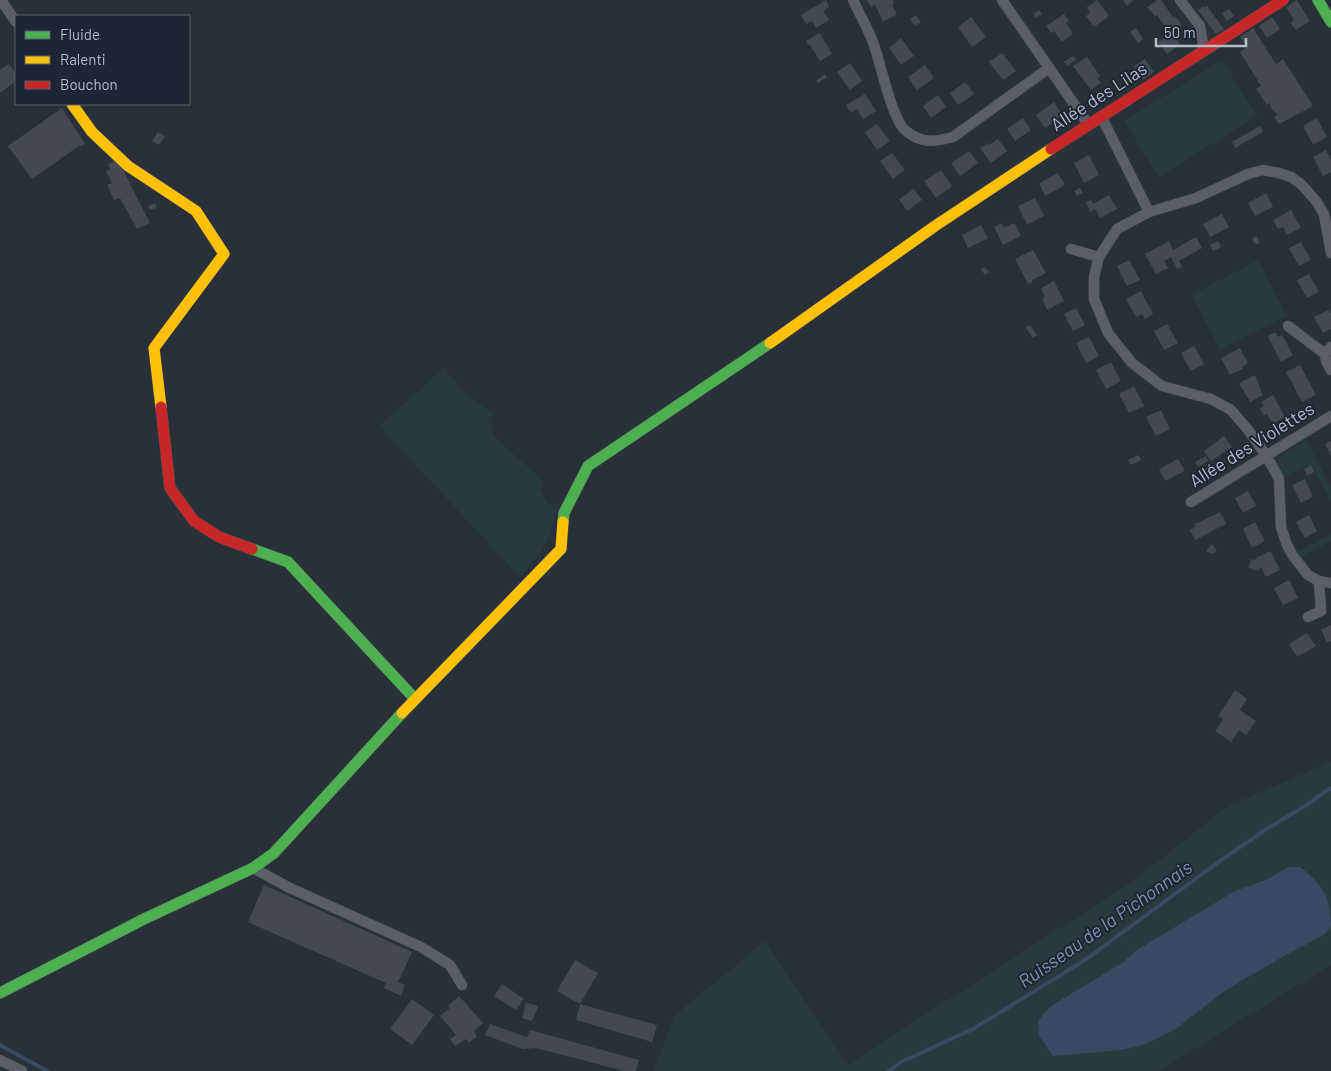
<svg xmlns="http://www.w3.org/2000/svg" width="1331" height="1071" font-family="Barlow,sans-serif">
	<style>
		.green { fill: #273a3e }
		.water { fill: #384963 }
		.lines { fill: none; stroke-linecap: round; stroke-linejoin: round }
		.stream { stroke: #384963; stroke-width: 4 }
		.building { fill: #444950 }
		.street-casing { stroke: #484c53; stroke-width: 11 }
		.fast-casing { stroke: #484c53; stroke-width: 12 }
		.slow-casing { stroke: #484c53; stroke-width: 12 }
		.jam-casing { stroke: #484c53; stroke-width: 12 }
		.street { stroke: #5a5e66; stroke-width: 10 }
		.fast { stroke: #4caf50; stroke-width: 11 }
		.slow { stroke: #ffc107; stroke-width: 11 }
		.jam { stroke: #c62828; stroke-width: 11 }
		.labels { text-anchor: middle; stroke-width: 4; stroke-linejoin: round; paint-order: stroke }
		.street-label { font-size: 18px; fill: #b4bcc9; stroke: #1d2633 }
		.water-label { font-size: 19px; font-style: italic; fill: #7c92b1; stroke: #1d2633 }
	</style>
	<rect width="100%" height="100%" fill="#2a3038"/>
	<g class="green">
		<polygon points="1222,60 1257,116 1159,177 1124,121"/>
		<polygon points="1258,260 1287,316 1220,350 1192,295"/>
		<polygon points="444,368 470,398 487,408 494,414 487,420 493,428 493,435 539,477 544,482 540,489 548,505 552,505 557,511 550,534 542,551 520,577 379,426"/>
		<polygon points="1306,439 1331,488 1331,502 1311,464 1281,479 1276,465 1277,460"/>
		<polygon points="1331,534 1331,541 1301,558 1298,551"/>
		<polygon points="1331,762 1331,965 1159,1071 654,1071 674,1016 765,941 848,1064 1131,882 1228,806"/>
	</g>
	<path class="water" d="M1288,867H1300C1323,885 1331,897 1331,927L1324,935L1284,956L1226,990L1174,1030L1146,1044L1121,1050L1053,1056L1039,1036L1038,1022L1043,1014L1054,1004L1122,963L1137,950L1235,891L1268,879Z"/>
	<g class="lines">
		<g class="stream">
			<polyline points="0,1045 47,1071"/>
			<polyline points="889,1071 901,1062 973,1029 1085,960 1224,858 1268,828 1302,808 1331,788"/>
		</g>
	</g>
	<g class="building">
		<polygon points="826,0 829,7 823,11 829,20 816,28 812,21 806,24 801,15"/>
		<polygon points="867,0 893,0 894,2 892,5 897,14 883,22 875,5 871,7"/>
		<polygon points="1097,0 1109,16 1094,27 1086,16 1090,13 1087,7"/>
		<polygon points="1123,0 1132,0 1133,1 1127,6"/>
		<polygon points="1157,0 1161,0 1173,17 1175,16 1182,25 1172,33 1180,44 1167,54 1158,42 1170,34 1157,15 1155,16 1147,7"/>
		<polygon points="1297,0 1310,21 1296,30 1290,23 1294,20 1286,7"/>
		<polygon points="1203,6 1204,8 1207,6 1224,29 1216,34 1198,10"/>
		<polygon points="1229,9 1234,16 1227,21 1222,13"/>
		<polygon points="1039,10 1042,14 1036,18 1033,14"/>
		<polygon points="1064,14 1069,21 1066,23 1073,34 1062,42 1054,31 1051,33 1046,26"/>
		<polygon points="916,15 921,22 915,26 910,19"/>
		<polygon points="971,17 986,37 972,47 958,27"/>
		<polygon points="1272,17 1280,29 1267,38 1259,26"/>
		<polygon points="1136,28 1143,39 1138,43 1130,32"/>
		<polygon points="1253,28 1276,64 1283,59 1313,106 1279,124 1274,117 1278,115 1272,110 1270,103 1267,105 1256,89 1261,86 1240,52 1247,47 1240,37"/>
		<polygon points="820,33 832,54 820,61 810,45 809,46 806,41"/>
		<polygon points="901,38 914,56 901,65 889,48"/>
		<polygon points="1002,53 1016,71 1003,80 989,62"/>
		<polygon points="1073,56 1076,60 1067,66 1064,62"/>
		<polygon points="1087,57 1100,76 1097,78 1101,83 1091,90 1073,66"/>
		<polygon points="1145,59 1154,72 1143,80 1134,66"/>
		<polygon points="850,63 862,81 850,90 837,72"/>
		<polygon points="9,64 16,74 16,81 0,93 0,70"/>
		<polygon points="925,65 934,78 917,90 908,77"/>
		<polygon points="825,74 827,77 818,83 816,81"/>
		<polygon points="965,82 974,94 958,105 950,93"/>
		<polygon points="865,94 876,111 863,119 857,109 851,113 846,105"/>
		<polygon points="938,95 946,107 931,118 923,106"/>
		<polygon points="1054,102 1063,116 1045,128 1036,115"/>
		<polygon points="62,108 85,144 76,148 32,179 8,146"/>
		<polygon points="1023,118 1031,130 1015,141 1007,129"/>
		<polygon points="1317,118 1327,137 1313,145 1303,126"/>
		<polygon points="877,124 890,141 877,150 865,132"/>
		<polygon points="1260,126 1263,132 1235,148 1232,142"/>
		<polygon points="158,132 165,136 159,145 152,141"/>
		<polygon points="998,139 1007,151 991,163 980,148 988,143 989,145"/>
		<polygon points="1326,150 1331,160 1331,172 1323,176 1313,157"/>
		<polygon points="969,151 978,163 960,176 951,163"/>
		<polygon points="892,153 905,170 893,179 880,161"/>
		<polygon points="1089,155 1099,175 1084,183 1074,163"/>
		<polygon points="115,161 121,166 150,223 137,229 120,198 114,200 107,185 112,183 106,171 110,169 108,164"/>
		<polygon points="941,170 952,186 936,198 924,181"/>
		<polygon points="1058,173 1065,185 1045,196 1039,183"/>
		<polygon points="1080,188 1083,193 1077,196 1074,191"/>
		<polygon points="914,189 922,200 907,211 899,199"/>
		<polygon points="1266,193 1273,207 1255,216 1248,203"/>
		<polygon points="1109,195 1117,209 1100,218 1095,209 1090,212 1086,202 1091,200 1093,204"/>
		<polygon points="1035,198 1044,216 1027,225 1018,206"/>
		<polygon points="155,203 157,208 150,210 148,206"/>
		<polygon points="1291,210 1301,228 1287,235 1283,227 1278,229 1273,220"/>
		<polygon points="1222,214 1229,227 1210,237 1203,224"/>
		<polygon points="1001,223 1004,228 1014,223 1021,236 1003,245 994,227"/>
		<polygon points="981,225 988,238 968,248 962,235"/>
		<polygon points="1256,236 1260,242 1256,245 1252,239"/>
		<polygon points="1196,237 1202,248 1179,261 1182,267 1177,269 1171,257 1164,261 1168,268 1156,274 1145,254 1169,241 1173,250"/>
		<polygon points="1218,241 1221,247 1213,251 1210,245"/>
		<polygon points="1301,242 1311,260 1299,266 1289,248"/>
		<polygon points="1033,250 1046,273 1032,280 1033,282 1028,284 1015,259"/>
		<polygon points="1129,260 1140,280 1127,286 1117,266"/>
		<polygon points="985,267 989,272 985,275 981,270"/>
		<polygon points="1309,274 1319,292 1307,298 1297,280"/>
		<polygon points="1054,281 1064,301 1047,310 1042,299 1045,297 1041,288"/>
		<polygon points="1141,291 1153,314 1145,319 1142,314 1136,317 1126,299"/>
		<polygon points="1076,308 1085,325 1073,331 1064,314"/>
		<polygon points="1329,310 1331,314 1331,329 1323,333 1314,317"/>
		<polygon points="1167,324 1178,343 1164,350 1154,331"/>
		<polygon points="1030,325 1037,335 1033,338 1025,327"/>
		<polygon points="1274,333 1276,333 1278,337 1282,335 1293,355 1281,362 1268,337 1269,335"/>
		<polygon points="1089,337 1099,356 1086,363 1076,343"/>
		<polygon points="1194,346 1204,364 1191,371 1181,353"/>
		<polygon points="1240,348 1248,363 1242,367 1243,369 1230,375 1221,358"/>
		<polygon points="1111,362 1121,381 1106,389 1096,370"/>
		<polygon points="1300,365 1316,395 1302,402 1286,372"/>
		<polygon points="1255,375 1263,395 1250,402 1239,383"/>
		<polygon points="1134,386 1144,406 1129,413 1119,394"/>
		<polygon points="1273,395 1285,417 1273,424 1267,414 1264,416 1260,408 1264,406 1261,402"/>
		<polygon points="1161,410 1170,429 1156,436 1146,417"/>
		<polygon points="1224,436 1232,447 1211,461 1204,451"/>
		<polygon points="1331,441 1331,456 1325,444"/>
		<polygon points="1138,455 1141,460 1131,465 1128,460"/>
		<polygon points="1206,456 1208,461 1198,467 1195,462"/>
		<polygon points="1178,459 1185,471 1165,481 1159,469"/>
		<polygon points="1311,465 1314,472 1307,476 1304,469"/>
		<polygon points="1305,479 1313,497 1301,503 1292,485"/>
		<polygon points="1248,491 1256,506 1243,513 1235,498"/>
		<polygon points="1220,512 1226,524 1195,540 1190,530 1196,526 1195,524"/>
		<polygon points="1309,515 1317,531 1305,538 1296,522"/>
		<polygon points="1255,522 1265,541 1252,548 1243,529"/>
		<polygon points="1212,544 1217,551 1212,554 1206,551"/>
		<polygon points="1270,551 1280,570 1266,577 1261,567 1257,571 1248,567 1252,559 1255,560 1257,559 1256,558"/>
		<polygon points="1289,580 1298,598 1283,605 1274,588"/>
		<polygon points="1331,625 1331,641 1327,643 1321,630"/>
		<polygon points="1307,633 1316,646 1297,657 1289,644"/>
		<polygon points="1235,690 1247,699 1240,710 1256,721 1246,735 1239,730 1231,742 1215,731 1223,719 1218,716"/>
		<polygon points="264,885 412,952 398,982 405,985 401,996 384,988 386,983 248,922"/>
		<polygon points="575,960 598,973 580,1004 657,1025 652,1042 576,1020 580,1004 557,991"/>
		<polygon points="502,984 524,999 516,1010 494,996"/>
		<polygon points="459,996 483,1023 474,1031 477,1037 469,1042 466,1039 455,1046 450,1039 456,1035 440,1016 450,1008 448,1006"/>
		<polygon points="412,999 434,1015 412,1045 390,1029"/>
		<polygon points="526,1003 536,1005 538,1007 532,1021 522,1018"/>
		<polygon points="490,1024 527,1037 530,1030 639,1060 636,1071 624,1071 536,1048 523,1049 485,1035"/>
	</g>
	<g class="lines">
		<defs>
			<g id="street">
				<polyline points="1,0 16,22"/>
				<path d="M853,0C860,15 869,30 874,45C881,65 892,120 906,131C922,144 935,142 953,137L1049,68"/>
				<polyline points="1002,0 1088,124"/>
				<polyline points="1180,0 1200,26 1203,44 1205,48"/>
				<polyline points="1101,116 1149,212 1117,229 1099,257 1094,277 1094,299 1108,333 1132,363 1162,386 1211,399 1231,410 1249,431 1267,457 1279,479 1281,527 1287,545 1293,556 1308,575 1319,581 1331,583"/>
				<polyline points="1149,212 1196,198 1248,174 1263,170 1279,173 1291,177 1302,185 1316,201 1324,214 1331,253"/>
				<polyline points="1071,249 1099,257"/>
				<polyline points="1288,326 1325,354"/>
				<polyline points="1331,347 1325,354 1326,361 1331,370"/>
				<polyline points="1191,502 1331,416"/>
				<polyline points="1308,617 1321,611 1319,581"/>
				<polyline points="253,868 290,888 421,947 450,965 462,985"/>
				<polyline points="0,1060 22,1071"/>
			</g>
			<g id="fast">
				<polyline points="1318,0 1331,22"/>
				<polyline points="563,522 564,513 588,466 770,343"/>
				<polyline points="252,549 288,562 415,699"/>
				<polyline points="0,993 144,919 253,868 274,853 402,713"/>
			</g>
			<g id="slow">
				<polyline points="72,104 92,132 128,166 196,211 224,254 154,348 161,407"/>
				<polyline points="770,343 935,226 1051,149"/>
				<polyline points="402,713 561,549 563,522"/>
			</g>
			<g id="jam">
				<polyline points="1051,149 1283,0"/>
				<polyline points="161,407 170,488 194,521 219,537 252,549"/>
			</g>
		</defs>
		<use href="#street" class="street-casing"/>
		<use href="#fast" class="fast-casing"/>
		<use href="#slow" class="slow-casing"/>
		<use href="#jam" class="jam-casing"/>
		<use href="#street" class="street"/>
		<use href="#fast" class="fast"/>
		<use href="#slow" class="slow"/>
		<use href="#jam" class="jam"/>
	</g>
	<g class="labels">
		<g class="street-label">
			<text transform="translate(1099 97) rotate(-33)" y="6">Allée des Lilas</text>
			<text transform="translate(1252 445) rotate(-32)" y="6">Allée des Violettes</text>
		</g>
		<g class="water-label">
			<text transform="translate(1105 924) rotate(-35)" y="7">Ruisseau de la Pichonnais</text>
		</g>
	</g>
	<rect x="15" y="15" width="175" height="90" fill="#1d2633" stroke="#59626f"/>
	<rect x="25" y="31" width="25" height="8" fill="#4caf50" stroke="#59626f"/>
	<text x="60" y="40" font-size="15" fill="#b4bcc9">Fluide</text>
	<rect x="25" y="56" width="25" height="8" fill="#ffc107" stroke="#59626f"/>
	<text x="60" y="65" font-size="15" fill="#b4bcc9">Ralenti</text>
	<rect x="25" y="81" width="25" height="8" fill="#c62828" stroke="#59626f"/>
	<text x="60" y="90" font-size="15" fill="#b4bcc9">Bouchon</text>
	<path d="M1156 38v8h90v-8" fill="none" stroke="#b4bcc9" stroke-width="2.5"/>
	<text x="1164" y="38" font-size="15" fill="#b4bcc9" stroke="#1d2633" stroke-width="4" paint-order="stroke">50 m</text>
</svg>
